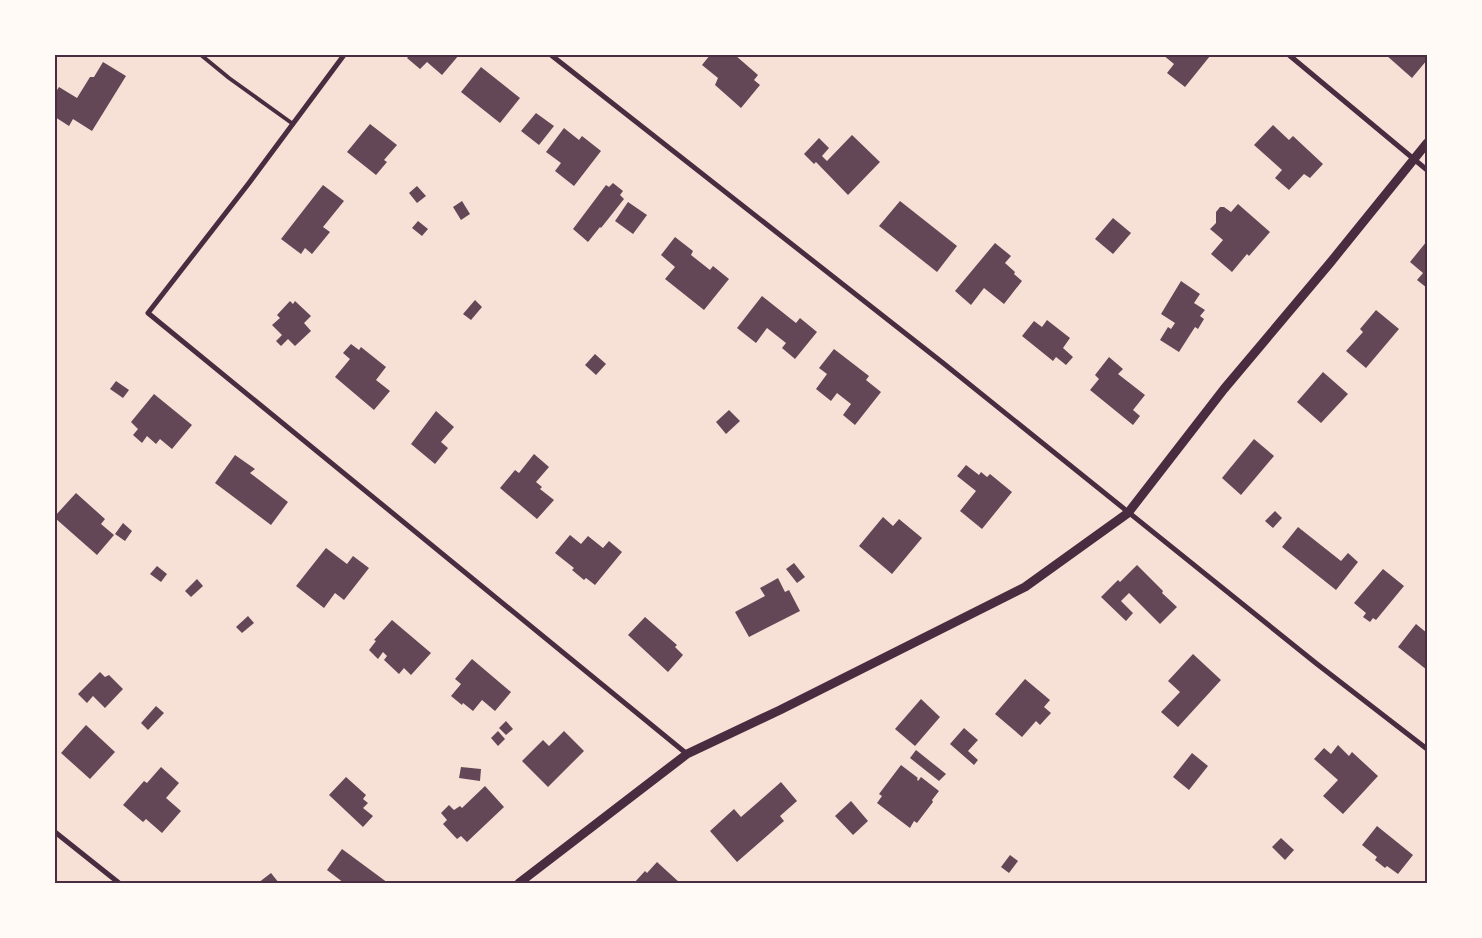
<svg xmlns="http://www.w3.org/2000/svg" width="1482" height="938" font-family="'Libre Baskerville',serif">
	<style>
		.building { fill: #644757 }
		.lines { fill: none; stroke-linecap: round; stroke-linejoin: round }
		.service { stroke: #4a2c40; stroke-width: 4 }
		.minor { stroke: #4a2c40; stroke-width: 5 }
		.tertiary { stroke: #4a2c40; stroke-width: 9 }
		.neatline { fill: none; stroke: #4a2c40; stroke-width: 2 }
	</style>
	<rect width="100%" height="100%" fill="#f7e1d7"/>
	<g class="building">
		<polygon points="410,55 459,55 442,75 427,62 420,69 407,58"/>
		<polygon points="710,55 735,55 758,75 754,80 760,85 741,108 715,85 718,78 702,65"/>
		<polygon points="1163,55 1209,55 1210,56 1185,87 1167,73 1174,64"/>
		<polygon points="1386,55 1427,55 1427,60 1412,78"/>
		<polygon points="103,62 126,76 92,131 73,119 69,126 55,117 55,93 59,87 77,98 90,77 94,77"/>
		<polygon points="481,67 520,98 500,123 461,92"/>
		<polygon points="536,113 554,126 539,145 521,131"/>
		<polygon points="370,124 397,145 384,160 387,162 376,175 347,152"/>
		<polygon points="1273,125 1289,140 1293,136 1323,164 1310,178 1304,174 1289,190 1275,178 1282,170 1254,145"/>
		<polygon points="564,128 579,140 582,136 601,151 574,186 555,171 561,163 546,152"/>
		<polygon points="852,135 880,162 848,195 816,162 814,164 804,154 819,138 829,148 822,156 827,161"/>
		<polygon points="613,183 623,191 620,195 624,199 601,228 600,227 588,242 573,229 606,185 609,187"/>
		<polygon points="323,185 344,201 323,227 330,232 312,254 305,248 301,254 281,239"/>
		<polygon points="417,186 426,196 417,203 409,193"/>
		<polygon points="462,201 470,214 461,220 453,207"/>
		<polygon points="900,201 957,246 937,272 879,226"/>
		<polygon points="628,202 647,215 633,234 615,221"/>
		<polygon points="1238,204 1270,232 1249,256 1247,254 1232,272 1211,254 1223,240 1210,229 1216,223 1216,212 1220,207 1224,207 1231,212"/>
		<polygon points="1113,218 1131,233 1113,254 1095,239"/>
		<polygon points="418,221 428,229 422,236 412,228"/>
		<polygon points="675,237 693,251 691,255 710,270 713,266 729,279 704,310 665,279 675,267 661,255"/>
		<polygon points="1427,241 1427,288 1417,280 1423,273 1410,262"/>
		<polygon points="995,243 1011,256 1005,263 1015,272 1014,274 1022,281 1004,304 984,288 971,305 955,291"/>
		<polygon points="1181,281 1200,294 1194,303 1205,310 1200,316 1204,319 1198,329 1195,327 1179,352 1160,340 1168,327 1171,329 1175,323 1161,314"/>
		<polygon points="762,296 796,323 800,318 817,332 795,359 782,348 786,343 767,328 756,343 737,328"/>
		<polygon points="475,300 482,307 471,320 463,314"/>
		<polygon points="290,301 293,304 295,301 311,316 304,323 311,331 295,346 288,339 281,346 276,341 282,335 272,325 280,318 277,315"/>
		<polygon points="1376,310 1399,329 1366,368 1346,351 1363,332 1360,329"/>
		<polygon points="1047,320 1070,338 1063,348 1073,357 1066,365 1056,357 1053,361 1022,336 1034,321 1042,327"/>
		<polygon points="351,344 359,350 361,347 386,367 376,380 390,391 374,410 335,377 350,359 343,353"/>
		<polygon points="834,349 869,376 866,380 881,392 855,425 843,415 851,404 837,393 831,401 816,389 827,374 819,368"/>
		<polygon points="595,354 606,364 596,375 585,365"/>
		<polygon points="1109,357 1123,369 1118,374 1145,395 1133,410 1140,416 1133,425 1090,390 1099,379 1095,375"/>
		<polygon points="1323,372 1348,394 1321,423 1297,402"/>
		<polygon points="116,381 129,390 123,398 110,389"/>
		<polygon points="154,394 192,425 172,449 160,439 156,444 147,436 142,443 133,435 138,429 131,422"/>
		<polygon points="729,410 740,421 726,434 716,422"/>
		<polygon points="436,411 454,427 441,442 448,448 435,464 411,444"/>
		<polygon points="1254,439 1274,456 1241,495 1222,478"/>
		<polygon points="534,454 549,467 536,482 542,487 540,489 554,500 537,519 500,488 515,470 519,473"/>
		<polygon points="235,455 255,469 250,473 288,502 271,525 215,483"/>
		<polygon points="966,465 979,475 981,472 987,477 990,474 1012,492 982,529 960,511 976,491 957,476"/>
		<polygon points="76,493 105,519 101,524 114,535 97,555 55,518 55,516"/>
		<polygon points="1275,511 1282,518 1273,528 1265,521"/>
		<polygon points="883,517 893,526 899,519 922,538 892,574 859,546"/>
		<polygon points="123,523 132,531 125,541 115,534"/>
		<polygon points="1298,527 1341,561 1348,553 1358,562 1336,590 1282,547"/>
		<polygon points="570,535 581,544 588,536 603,548 609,541 622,552 595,585 586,578 584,580 572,570 574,568 555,553"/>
		<polygon points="326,548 347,564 353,556 369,568 344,600 335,593 324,608 296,586"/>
		<polygon points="794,563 805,577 797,583 786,569"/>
		<polygon points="1137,565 1163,591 1162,593 1177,607 1160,624 1129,593 1121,601 1133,613 1126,621 1101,597 1118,580 1120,582"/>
		<polygon points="157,566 167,574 161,582 150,574"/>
		<polygon points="1383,569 1404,586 1376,620 1373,618 1370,622 1363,617 1366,613 1354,603"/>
		<polygon points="778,578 785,592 789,590 800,611 749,637 735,612 765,596 760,588"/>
		<polygon points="197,579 203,586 191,597 185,591"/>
		<polygon points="248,616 254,623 242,633 236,627"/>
		<polygon points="645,617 677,645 675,647 683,655 668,672 628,635"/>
		<polygon points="392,620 431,653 411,675 404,668 399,674 384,660 387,656 383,652 378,659 369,650 376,641 374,640"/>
		<polygon points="1416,624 1427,633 1427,670 1398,647"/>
		<polygon points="1193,654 1221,680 1178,727 1161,712 1180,692 1168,681"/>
		<polygon points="472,659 511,692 495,711 482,700 473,711 463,703 462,705 451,696 461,684 455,679"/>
		<polygon points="100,672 105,677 109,675 123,689 105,708 93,696 87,703 78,694"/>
		<polygon points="1025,679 1050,700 1044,707 1051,713 1040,725 1036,721 1022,737 995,714"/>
		<polygon points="921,699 940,717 915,746 895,729"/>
		<polygon points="156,706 164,713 148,730 141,723"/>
		<polygon points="506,721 513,729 506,735 499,728"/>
		<polygon points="86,725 115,752 90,779 61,753"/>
		<polygon points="964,728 978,740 968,751 978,760 974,765 950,744"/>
		<polygon points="498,731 505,739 498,746 491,738"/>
		<polygon points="564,731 584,751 548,787 522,761 543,740 549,746"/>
		<polygon points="1338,745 1349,756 1352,752 1378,776 1343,814 1323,796 1338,780 1314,759 1324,748 1331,754"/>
		<polygon points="916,750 946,774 939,781 910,758"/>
		<polygon points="1192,753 1208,766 1189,790 1173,777"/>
		<polygon points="901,765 918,778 917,779 918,781 921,777 939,791 932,800 933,802 917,823 914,821 910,828 877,803 882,796 879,794"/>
		<polygon points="161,767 179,783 166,798 181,811 162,833 146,819 143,822 123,805 144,781 147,783"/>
		<polygon points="461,767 481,769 480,781 459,778"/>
		<polygon points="346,777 366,795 363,799 368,803 363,808 373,816 363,827 329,795"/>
		<polygon points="781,782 797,801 780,816 784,821 737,862 710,831 734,809 741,817"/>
		<polygon points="485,786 504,807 467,842 461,836 457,839 443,824 447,820 441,813 449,805 454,810 460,806 462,808"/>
		<polygon points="851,801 868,821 853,835 835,816"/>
		<polygon points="1377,826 1413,855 1398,874 1387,866 1385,868 1375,860 1377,857 1362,845"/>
		<polygon points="1281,838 1294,850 1285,860 1272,847"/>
		<polygon points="342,849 388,883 344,883 327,870"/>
		<polygon points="1010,855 1018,861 1009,873 1001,867"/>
		<polygon points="657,862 680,883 634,883 645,871 647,873"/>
		<polygon points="271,873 279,883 258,883"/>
	</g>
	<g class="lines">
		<polyline class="service" points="201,55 229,78 293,124"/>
		<g class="minor">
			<polyline points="344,55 249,183 148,313 687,754"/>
			<polyline points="551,55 943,363 1317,664 1427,749"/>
			<polyline points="1289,55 1427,170"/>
			<polyline points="55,832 119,883"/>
		</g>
		<polyline class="tertiary" points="519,883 687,754 780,710 1025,587 1128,513 1224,389 1330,263 1427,143"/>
	</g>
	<rect width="1482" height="938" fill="none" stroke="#fffaf5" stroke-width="112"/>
	<rect x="56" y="56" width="1370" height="826" class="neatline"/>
</svg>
